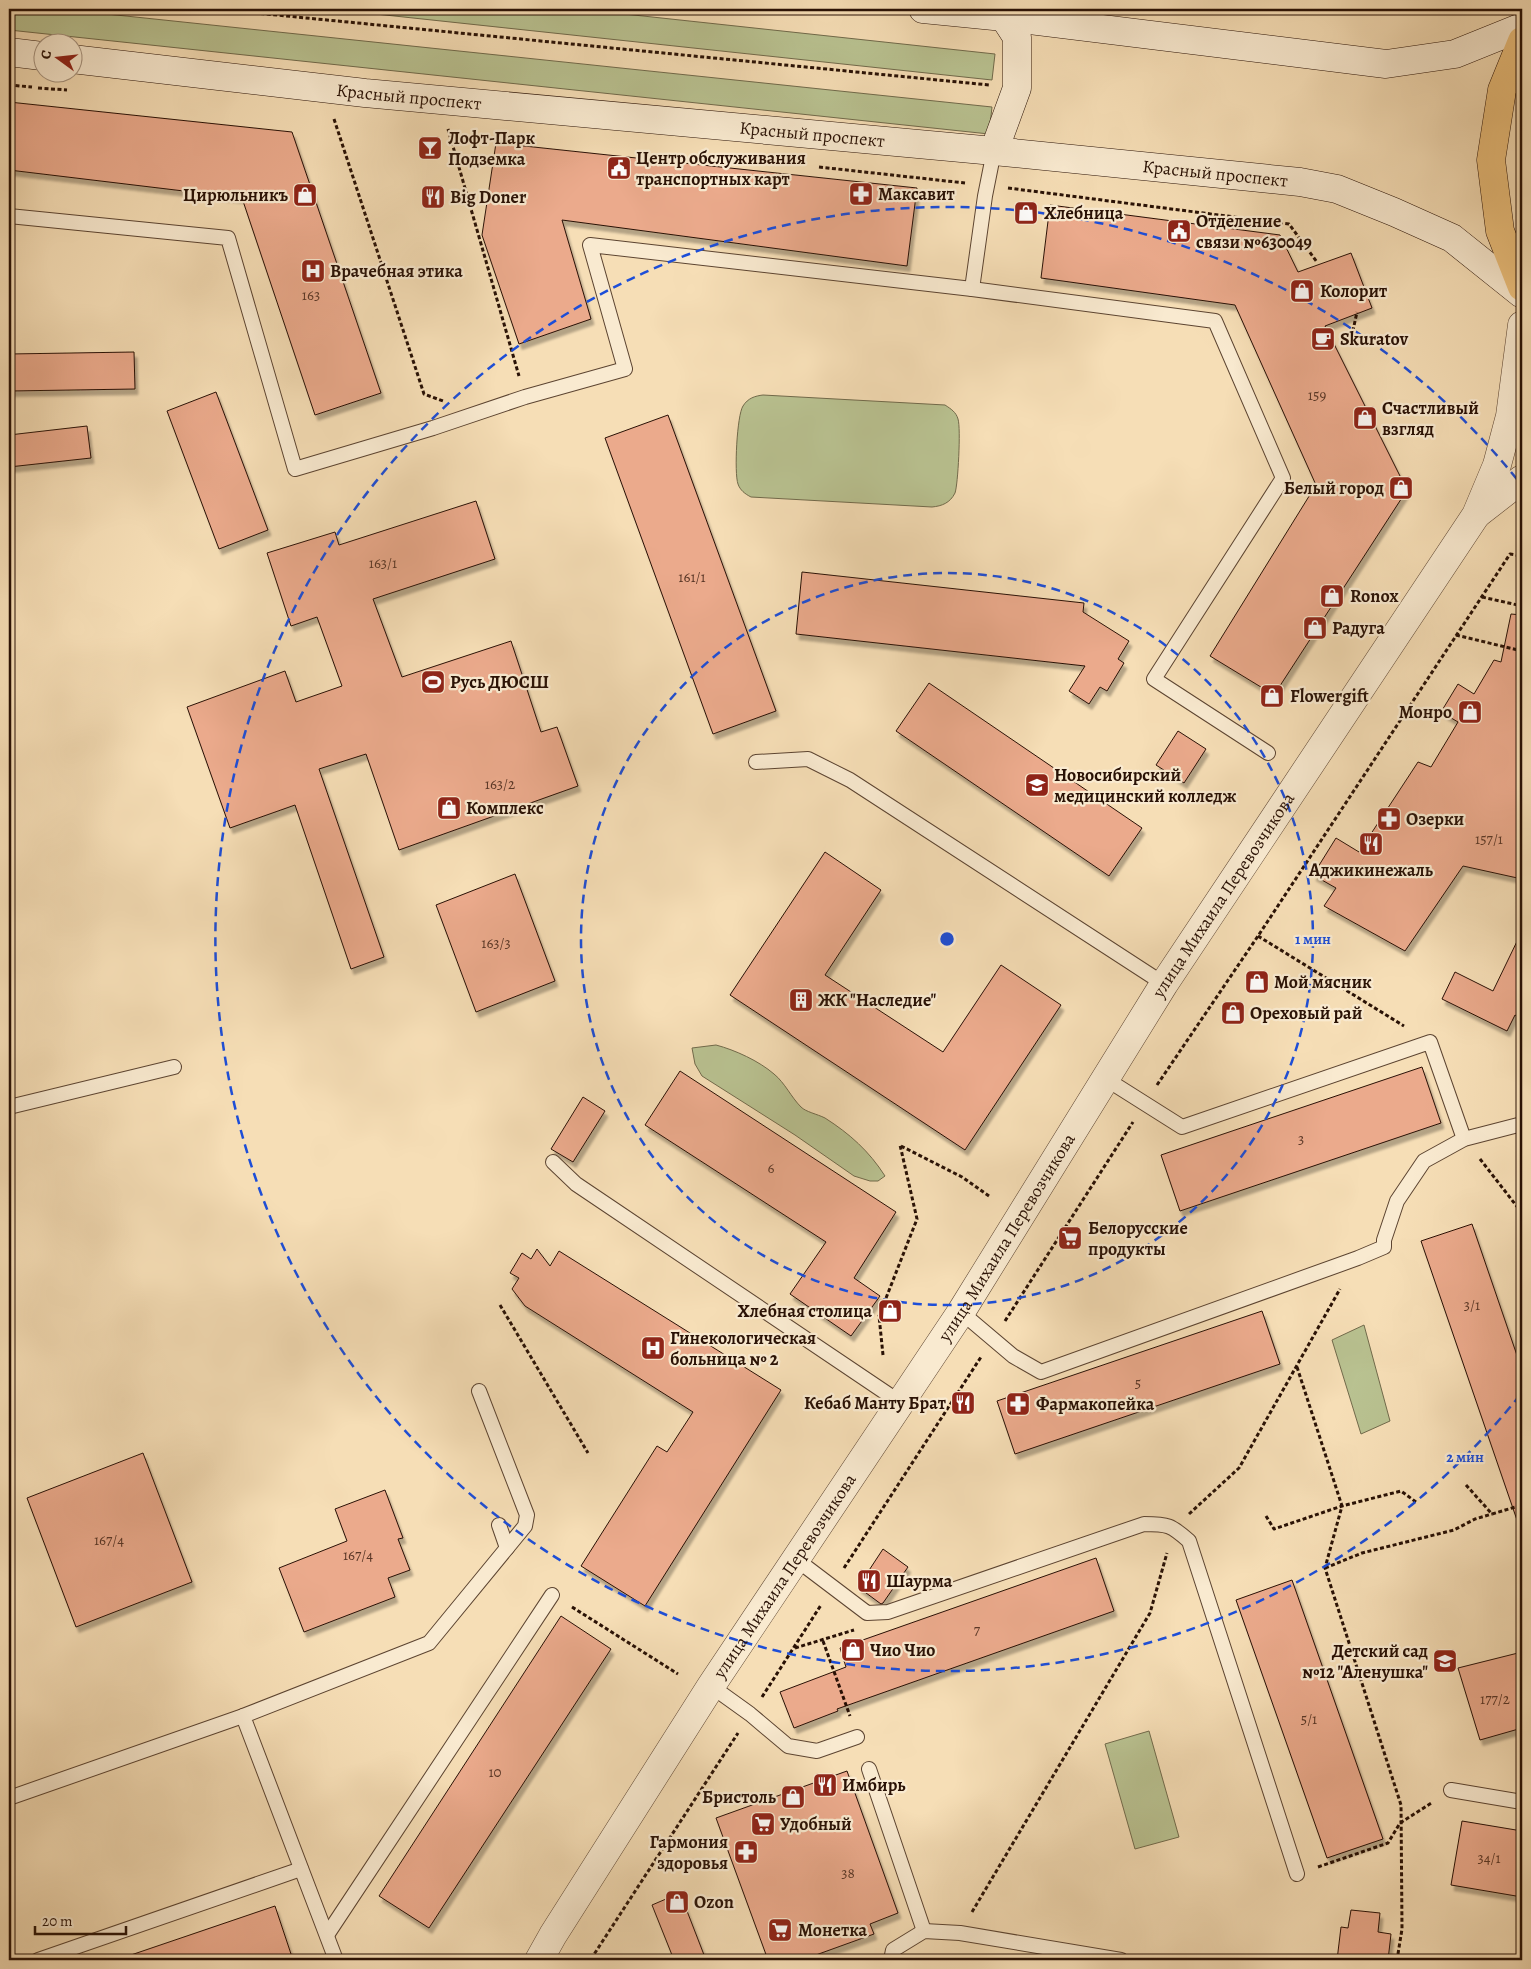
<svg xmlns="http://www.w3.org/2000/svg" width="1531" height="1969" font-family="Alegreya,serif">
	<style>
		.green { fill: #b9c291; stroke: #716a4b }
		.building { fill: #ebaa8c; stroke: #291105; filter: url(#shadow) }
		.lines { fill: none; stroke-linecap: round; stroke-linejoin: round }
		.service-casing { stroke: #5c4431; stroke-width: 16 }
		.minor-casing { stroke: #5c4431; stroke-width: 29 }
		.secondary-casing { stroke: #291105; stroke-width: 29 }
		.primary-casing { stroke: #291105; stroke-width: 29 }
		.path { stroke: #291105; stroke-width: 3; stroke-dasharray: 4 2.5; stroke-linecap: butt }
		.service { stroke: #f9ead0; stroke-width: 14 }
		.minor { stroke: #f9ead0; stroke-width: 28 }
		.secondary { stroke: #f9ead0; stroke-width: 28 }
		.primary { stroke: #ebbf7b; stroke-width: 28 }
		.ring { fill: none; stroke: #1d4ed8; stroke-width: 2.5; stroke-dasharray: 9 6 }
		.labels { text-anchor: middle; stroke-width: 4.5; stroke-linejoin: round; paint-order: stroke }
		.number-label { font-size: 15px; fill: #5a3727 }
		.street-label { font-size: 18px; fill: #291105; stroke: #f9ead0 }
		.poi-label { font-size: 18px; font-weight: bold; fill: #291105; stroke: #f9ead0; text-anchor: start }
		.centre { fill: #1d4ed8; stroke: #f9ead0; stroke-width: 2.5 }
		.ring-label { font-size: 15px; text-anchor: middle; font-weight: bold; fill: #1d4ed8; stroke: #f9ead0; stroke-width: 4.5; stroke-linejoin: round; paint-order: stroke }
	</style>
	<defs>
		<filter id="shadow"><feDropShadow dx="3" dy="5.5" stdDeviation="1" flood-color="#0004"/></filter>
	</defs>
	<rect width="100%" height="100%" fill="#f6deb6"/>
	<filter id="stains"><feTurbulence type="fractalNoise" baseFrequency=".004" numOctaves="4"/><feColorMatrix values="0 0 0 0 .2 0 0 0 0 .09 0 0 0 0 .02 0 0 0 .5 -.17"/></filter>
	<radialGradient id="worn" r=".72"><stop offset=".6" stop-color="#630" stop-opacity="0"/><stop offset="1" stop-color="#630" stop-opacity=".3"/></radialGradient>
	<g class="green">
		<polygon points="9,9 59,9 992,107 989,134 9,30"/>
		<polygon points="329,9 578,9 995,54 992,80"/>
		<path d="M763,395L945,405C951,409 956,412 958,419C961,428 958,485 955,493C950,503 942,506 932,507L751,497C745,494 740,490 738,484C734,473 737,415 743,406C748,398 755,396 763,395Z"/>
		<path d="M716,1045C735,1050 759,1061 774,1074C785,1083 791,1097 801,1107C806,1112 817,1114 825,1118C850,1134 869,1151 885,1176L878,1181H870L854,1176L795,1135L702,1076L695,1064L692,1048Z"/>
		<polygon points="1364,1325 1390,1421 1361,1434 1332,1340"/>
		<polygon points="1149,1731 1179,1837 1135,1849 1105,1744"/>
	</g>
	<g class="building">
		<polygon points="9,102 292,132 381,393 315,415 242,198 9,170"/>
		<polygon points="496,143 917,188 907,266 562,220 591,319 519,344 482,235"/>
		<polygon points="1050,205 1280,235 1298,272 1351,253 1372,308 1325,326 1407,490 1274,695 1210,656 1316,485 1235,305 1041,278"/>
		<polygon points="134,352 135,389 9,391 9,354"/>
		<polygon points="216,392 268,530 219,549 167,411"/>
		<polygon points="668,415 776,711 713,734 605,438"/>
		<polygon points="87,426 91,458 9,467 9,435"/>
		<polygon points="476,501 495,559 373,599 402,677 511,641 541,732 557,727 578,786 399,850 366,754 319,769 384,957 351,969 295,805 230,828 187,707 285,671 296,702 342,686 317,617 291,626 267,553 335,532 339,545"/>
		<polygon points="802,572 1084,603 1083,612 1129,641 1118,659 1124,663 1107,691 1100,687 1089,704 1069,691 1085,666 796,634"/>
		<polygon points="1511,614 1522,615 1522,879 1463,866 1405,951 1324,906 1336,888 1313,875 1336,838 1359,852 1418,762 1431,767 1458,722 1441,712 1458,684 1474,694 1494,660 1501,662"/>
		<polygon points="929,683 1142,828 1109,876 896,731"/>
		<polygon points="1178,731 1206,749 1184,783 1156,765"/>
		<polygon points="825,852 881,890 825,975 943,1052 1001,965 1061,1005 965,1150 730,995"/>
		<polygon points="515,874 555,981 476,1012 436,905"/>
		<polygon points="1522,931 1522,1019 1515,1015 1507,1031 1442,999 1455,972 1493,991"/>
		<polygon points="1422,1067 1441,1123 1180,1211 1161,1155"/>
		<polygon points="680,1071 896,1212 854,1278 880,1296 851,1336 790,1294 826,1242 645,1125"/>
		<polygon points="583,1097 605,1111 573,1162 551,1149"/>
		<polygon points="1472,1224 1522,1370 1522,1522 1518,1523 1421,1241"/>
		<polygon points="537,1249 550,1266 559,1251 781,1390 645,1606 581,1566 657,1446 667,1452 693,1412 525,1306 512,1289 519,1278 510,1273 522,1253 531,1259"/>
		<polygon points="1262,1311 1280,1364 1015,1454 997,1401"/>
		<polygon points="143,1453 192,1582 76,1627 27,1498"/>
		<polygon points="385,1490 403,1538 398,1539 410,1570 388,1578 395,1597 304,1632 279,1568 347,1541 335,1509"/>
		<polygon points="883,1549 908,1567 883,1603 881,1604 858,1587"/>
		<polygon points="1096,1558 1114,1611 837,1709 838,1711 794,1728 780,1692 846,1667 840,1648"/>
		<polygon points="1292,1580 1383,1839 1327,1858 1236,1600"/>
		<polygon points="561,1616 611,1649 429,1928 379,1896"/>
		<polygon points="1522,1652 1522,1728 1480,1740 1458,1668"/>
		<polygon points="847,1771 898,1913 870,1924 874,1934 802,1960 768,1960 716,1818"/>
		<polygon points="1462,1821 1522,1831 1522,1897 1451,1885"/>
		<polygon points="680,1893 706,1960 674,1960 652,1905"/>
		<polygon points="275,1906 293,1960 129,1960 128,1956"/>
		<polygon points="1351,1910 1380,1913 1378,1932 1391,1934 1388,1960 1337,1960 1341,1927 1348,1928"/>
	</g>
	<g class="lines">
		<defs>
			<g id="service">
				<polyline points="9,216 228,238 295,469 433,428 525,397 625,369 590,245 972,289 1215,321 1283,478 1154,679 1268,753"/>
				<polyline points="972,289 985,196 994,151"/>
				<polyline points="756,762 808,759 850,780 1164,984"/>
				<polyline points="1106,1079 1182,1127 1430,1042 1464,1139"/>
				<polyline points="9,1107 174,1067"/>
				<polyline points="553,1162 576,1184 901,1403"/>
				<polyline points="961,1312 1013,1356 1041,1372 1358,1258 1384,1247 1384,1240 1397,1201 1424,1161 1464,1139 1522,1124"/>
				<polyline points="499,1525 507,1548"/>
				<path d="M797,1560L867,1613L888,1612L1144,1524C1168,1524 1171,1525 1189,1541L1297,1874"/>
				<polyline points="711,1686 750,1714 788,1746 817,1751 857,1737"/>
				<polyline points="869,1769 924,1931"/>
				<polyline points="1451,1790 1522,1802"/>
				<polyline points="9,1798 243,1716"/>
				<polyline points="327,1935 552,1595"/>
				<polyline points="38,1960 301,1869"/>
				<polyline points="336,1960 243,1716 429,1643 525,1526 527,1515 479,1391"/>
				<polyline points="891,1960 893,1950 924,1931 960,1933 1121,1960"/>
			</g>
			<g id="minor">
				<polyline points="1477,514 1522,479"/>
				<path id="s1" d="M539,1960L553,1935L711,1686L961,1312L1164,984L1476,515L1497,465L1510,416L1522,325"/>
			</g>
			<g id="secondary">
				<polyline points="923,9 1004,17 1386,64 1455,54 1522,27"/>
				<polyline points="9,52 42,56"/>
				<path id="s2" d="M72,59L365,93L994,151L1300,182L1337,189L1394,212L1452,238L1522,294"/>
				<polyline points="994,151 1017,88 1017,37 1004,17"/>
			</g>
			<polyline id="primary" points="1522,41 1502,90 1491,160 1500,231 1522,287"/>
		</defs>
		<use href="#service" class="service-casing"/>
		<use href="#minor" class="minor-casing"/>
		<use href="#secondary" class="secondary-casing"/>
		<use href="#primary" class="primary-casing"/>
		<g class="path">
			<polyline points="215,9 989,85"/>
			<polyline points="9,85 32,87"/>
			<polyline points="38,88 67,90"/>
			<polyline points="334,119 424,394 443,401"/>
			<polyline points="448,129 519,376"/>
			<polyline points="819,167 965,183"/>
			<polyline points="1008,188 1289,224 1317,262"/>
			<polyline points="1350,344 1357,312"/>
			<polyline points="1482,597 1522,606"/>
			<polyline points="1456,635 1522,651"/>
			<polyline points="1258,936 1404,1026"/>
			<polyline points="1157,1085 1258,936 1510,554 1522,556"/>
			<polyline points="901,1146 962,1177 989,1196"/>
			<polyline points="1480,1159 1522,1213"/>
			<polyline points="500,1305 588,1453"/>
			<polyline points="1005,1321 1133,1122"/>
			<polyline points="883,1355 879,1316 917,1219 900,1145"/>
			<polyline points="1297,1367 1342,1506 1325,1568 1401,1805 1402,1929 1397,1960"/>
			<polyline points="1466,1485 1492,1514 1522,1505"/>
			<polyline points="1189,1514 1239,1468 1340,1289"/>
			<polyline points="1266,1516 1274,1529 1342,1506 1401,1491 1416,1502"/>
			<polyline points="844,1568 981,1357"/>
			<polyline points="1325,1568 1362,1553 1454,1530 1475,1519 1492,1514"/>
			<polyline points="572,1607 678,1674"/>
			<polyline points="823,1641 850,1716"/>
			<polyline points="795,1648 854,1630"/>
			<polyline points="762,1697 821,1605"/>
			<polyline points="1318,1867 1388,1843 1400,1823 1433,1802"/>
			<polyline points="972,1912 1150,1613 1167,1553"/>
			<polyline points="591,1959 738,1733"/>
		</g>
		<use href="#service" class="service"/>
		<use href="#minor" class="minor"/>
		<use href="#secondary" class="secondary"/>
		<use href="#primary" class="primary"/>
	</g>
	<g class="ring">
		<circle cx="947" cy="939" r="366"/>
		<path d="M1520 1395A732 732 0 1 1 1520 483"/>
	</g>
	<defs>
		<symbol id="bar-square" viewBox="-11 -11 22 22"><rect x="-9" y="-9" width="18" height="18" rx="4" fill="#8f2418" stroke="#f9ead0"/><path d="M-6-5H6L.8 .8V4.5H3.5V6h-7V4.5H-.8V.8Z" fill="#fff"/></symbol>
		<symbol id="civic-square" viewBox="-11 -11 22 22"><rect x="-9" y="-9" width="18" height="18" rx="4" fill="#8f2418" stroke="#f9ead0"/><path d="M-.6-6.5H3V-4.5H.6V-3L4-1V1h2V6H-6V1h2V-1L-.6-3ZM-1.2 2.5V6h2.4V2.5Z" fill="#fff"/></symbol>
		<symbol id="pharmacy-square" viewBox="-11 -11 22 22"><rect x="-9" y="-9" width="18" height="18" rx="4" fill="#8f2418" stroke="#f9ead0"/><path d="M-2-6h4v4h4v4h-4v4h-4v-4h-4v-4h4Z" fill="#fff"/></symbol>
		<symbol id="shop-square" viewBox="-11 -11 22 22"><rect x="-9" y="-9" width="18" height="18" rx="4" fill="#8f2418" stroke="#f9ead0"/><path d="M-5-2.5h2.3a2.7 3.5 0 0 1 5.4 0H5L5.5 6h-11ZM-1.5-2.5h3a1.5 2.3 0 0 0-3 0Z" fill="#fff"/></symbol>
		<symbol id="restaurant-square" viewBox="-11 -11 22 22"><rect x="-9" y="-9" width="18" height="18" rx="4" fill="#8f2418" stroke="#f9ead0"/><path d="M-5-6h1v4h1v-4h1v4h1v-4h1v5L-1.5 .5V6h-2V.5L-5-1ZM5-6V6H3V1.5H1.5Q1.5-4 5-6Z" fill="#fff"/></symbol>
		<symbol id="hospital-square" viewBox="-11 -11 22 22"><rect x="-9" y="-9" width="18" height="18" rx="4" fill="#8f2418" stroke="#f9ead0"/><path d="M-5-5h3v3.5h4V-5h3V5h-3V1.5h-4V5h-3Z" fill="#fff"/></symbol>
		<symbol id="cafe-square" viewBox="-11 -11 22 22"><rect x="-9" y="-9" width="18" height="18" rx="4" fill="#8f2418" stroke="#f9ead0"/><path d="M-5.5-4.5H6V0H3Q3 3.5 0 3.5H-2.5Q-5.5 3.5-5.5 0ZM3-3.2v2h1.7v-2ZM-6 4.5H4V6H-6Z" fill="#fff"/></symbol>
		<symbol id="stadium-square" viewBox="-11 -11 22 22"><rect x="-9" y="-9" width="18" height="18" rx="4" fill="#8f2418" stroke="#f9ead0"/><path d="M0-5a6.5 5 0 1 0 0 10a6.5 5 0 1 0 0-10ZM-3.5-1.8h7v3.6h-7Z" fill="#fff"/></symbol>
		<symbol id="university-square" viewBox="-11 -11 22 22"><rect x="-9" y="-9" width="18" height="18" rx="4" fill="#8f2418" stroke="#f9ead0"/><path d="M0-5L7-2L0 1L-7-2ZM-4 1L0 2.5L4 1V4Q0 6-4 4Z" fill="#fff"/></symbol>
		<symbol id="building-square" viewBox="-11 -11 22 22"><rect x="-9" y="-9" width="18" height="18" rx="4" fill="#8f2418" stroke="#f9ead0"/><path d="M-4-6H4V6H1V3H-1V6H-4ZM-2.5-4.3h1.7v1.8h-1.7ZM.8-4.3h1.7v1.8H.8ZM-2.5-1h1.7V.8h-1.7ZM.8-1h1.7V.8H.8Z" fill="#fff"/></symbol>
		<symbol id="supermarket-square" viewBox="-11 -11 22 22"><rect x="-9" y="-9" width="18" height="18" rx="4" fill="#8f2418" stroke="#f9ead0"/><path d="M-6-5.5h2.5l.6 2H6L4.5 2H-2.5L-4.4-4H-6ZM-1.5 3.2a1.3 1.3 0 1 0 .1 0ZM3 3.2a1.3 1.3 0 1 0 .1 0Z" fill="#fff"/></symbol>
		<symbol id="school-square" viewBox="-11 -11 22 22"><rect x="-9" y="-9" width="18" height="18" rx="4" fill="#8f2418" stroke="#f9ead0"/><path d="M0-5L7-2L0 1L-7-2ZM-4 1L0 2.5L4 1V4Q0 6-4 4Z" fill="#fff"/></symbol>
	</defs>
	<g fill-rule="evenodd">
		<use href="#bar-square" x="416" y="134" width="28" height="28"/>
		<use href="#civic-square" x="605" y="154" width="28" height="28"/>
		<use href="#pharmacy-square" x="847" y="180" width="28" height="28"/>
		<use href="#shop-square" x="291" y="181" width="28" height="28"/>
		<use href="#restaurant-square" x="419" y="183" width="28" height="28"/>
		<use href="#shop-square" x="1012" y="199" width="28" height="28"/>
		<use href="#civic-square" x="1165" y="217" width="28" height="28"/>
		<use href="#hospital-square" x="299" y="257" width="28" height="28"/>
		<use href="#shop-square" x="1288" y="277" width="28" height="28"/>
		<use href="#cafe-square" x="1309" y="325" width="28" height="28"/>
		<use href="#shop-square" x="1351" y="404" width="28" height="28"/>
		<use href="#shop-square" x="1387" y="474" width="28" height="28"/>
		<use href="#shop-square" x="1318" y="582" width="28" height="28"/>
		<use href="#shop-square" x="1301" y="614" width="28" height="28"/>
		<use href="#stadium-square" x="419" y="668" width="28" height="28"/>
		<use href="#shop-square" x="1258" y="682" width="28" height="28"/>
		<use href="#shop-square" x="1456" y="698" width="28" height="28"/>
		<use href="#university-square" x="1023" y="771" width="28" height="28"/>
		<use href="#shop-square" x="435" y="794" width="28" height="28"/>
		<use href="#pharmacy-square" x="1375" y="805" width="28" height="28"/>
		<use href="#restaurant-square" x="1357" y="830" width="28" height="28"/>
		<use href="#shop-square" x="1243" y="968" width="28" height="28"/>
		<use href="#building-square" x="787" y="986" width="28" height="28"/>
		<use href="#shop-square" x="1219" y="999" width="28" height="28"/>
		<use href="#supermarket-square" x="1056" y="1224" width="28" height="28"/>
		<use href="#shop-square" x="876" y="1297" width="28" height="28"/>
		<use href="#hospital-square" x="639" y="1334" width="28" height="28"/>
		<use href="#restaurant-square" x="949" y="1389" width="28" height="28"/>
		<use href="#pharmacy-square" x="1004" y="1390" width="28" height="28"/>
		<use href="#restaurant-square" x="855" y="1567" width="28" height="28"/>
		<use href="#shop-square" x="839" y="1636" width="28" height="28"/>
		<use href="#school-square" x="1431" y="1647" width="28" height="28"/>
		<use href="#restaurant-square" x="811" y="1771" width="28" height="28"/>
		<use href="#shop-square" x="779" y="1783" width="28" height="28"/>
		<use href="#supermarket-square" x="749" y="1810" width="28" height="28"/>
		<use href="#pharmacy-square" x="732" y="1838" width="28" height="28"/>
		<use href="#shop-square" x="663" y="1888" width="28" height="28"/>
		<use href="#supermarket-square" x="766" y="1916" width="28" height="28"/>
	</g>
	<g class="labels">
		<g class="number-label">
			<text x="311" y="300">163</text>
			<text x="1317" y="400">159</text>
			<text x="383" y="568">163/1</text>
			<text x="692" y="582">161/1</text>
			<text x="500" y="789">163/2</text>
			<text x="1489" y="844">157/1</text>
			<text x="496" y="948">163/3</text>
			<text x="1301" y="1144">3</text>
			<text x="771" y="1173">6</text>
			<text x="1472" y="1310">3/1</text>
			<text x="1138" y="1388">5</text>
			<text x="109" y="1545">167/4</text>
			<text x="358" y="1560">167/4</text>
			<text x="977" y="1635">7</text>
			<text x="1495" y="1704">177/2</text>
			<text x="1309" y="1724">5/1</text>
			<text x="495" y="1777">10</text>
			<text x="1489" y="1863">34/1</text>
			<text x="848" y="1878">38</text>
		</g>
		<g class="street-label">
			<text dy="6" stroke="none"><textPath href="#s2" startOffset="339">Красный проспект</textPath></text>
			<text dy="6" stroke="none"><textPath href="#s2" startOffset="744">Красный проспект</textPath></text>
			<text dy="6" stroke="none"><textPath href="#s2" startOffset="1149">Красный проспект</textPath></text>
			<text dy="6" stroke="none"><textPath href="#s1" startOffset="1266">улица Михаила Перевозчикова</textPath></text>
			<text dy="6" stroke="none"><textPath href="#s1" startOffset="861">улица Михаила Перевозчикова</textPath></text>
			<text dy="6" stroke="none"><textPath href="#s1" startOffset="456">улица Михаила Перевозчикова</textPath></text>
		</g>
		<g class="poi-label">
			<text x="448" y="144">Лофт-Парк<tspan x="448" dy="21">Подземка</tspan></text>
			<text x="636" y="164">Центр обслуживания<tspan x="636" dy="21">транспортных карт</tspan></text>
			<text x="878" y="200">Максавит</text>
			<text x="288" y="201" text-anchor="end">Цирюльникъ</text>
			<text x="450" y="203">Big Doner</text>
			<text x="1044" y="219">Хлебница</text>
			<text x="1196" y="227">Отделение<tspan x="1196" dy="21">связи №630049</tspan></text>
			<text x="330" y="277">Врачебная этика</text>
			<text x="1320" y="297">Колорит</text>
			<text x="1340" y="345">Skuratov</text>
			<text x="1382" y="414">Счастливый<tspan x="1382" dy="21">взгляд</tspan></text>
			<text x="1384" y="494" text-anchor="end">Белый город</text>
			<text x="1350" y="602">Ronox</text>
			<text x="1332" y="634">Радуга</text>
			<text x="450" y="688">Русь ДЮСШ</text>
			<text x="1290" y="702">Flowergift</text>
			<text x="1452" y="718" text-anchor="end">Монро</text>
			<text x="1054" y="781">Новосибирский<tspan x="1054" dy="21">медицинский колледж</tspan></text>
			<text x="466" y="814">Комплекс</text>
			<text x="1406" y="825">Озерки</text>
			<text x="1371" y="876" text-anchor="middle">Аджикинежаль</text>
			<text x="1274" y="988">Мой мясник</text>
			<text x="818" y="1006">ЖК "Наследие"</text>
			<text x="1250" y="1019">Ореховый рай</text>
			<text x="1088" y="1234">Белорусские<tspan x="1088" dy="21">продукты</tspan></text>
			<text x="872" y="1317" text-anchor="end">Хлебная столица</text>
			<text x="670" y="1344">Гинекологическая<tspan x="670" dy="21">больница № 2</tspan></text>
			<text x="946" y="1409" text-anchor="end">Кебаб Манту Брат</text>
			<text x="1036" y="1410">Фармакопейка</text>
			<text x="886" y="1587">Шаурма</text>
			<text x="870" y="1656">Чио Чио</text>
			<text x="1428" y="1657" text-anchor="end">Детский сад<tspan x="1428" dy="21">№12 "Аленушка"</tspan></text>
			<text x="842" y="1791">Имбирь</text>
			<text x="776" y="1803" text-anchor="end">Бристоль</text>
			<text x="780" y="1830">Удобный</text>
			<text x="728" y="1848" text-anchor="end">Гармония<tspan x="728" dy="21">здоровья</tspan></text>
			<text x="694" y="1908">Ozon</text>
			<text x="798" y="1936">Монетка</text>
		</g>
	</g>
	<circle cx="947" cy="939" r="8" class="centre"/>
	<g class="ring-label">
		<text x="1313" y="944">1 мин</text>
		<text x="1465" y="1462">2 мин</text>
	</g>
	<rect width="1531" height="1969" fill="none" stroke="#f6deb6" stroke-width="30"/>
	<rect x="10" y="10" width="1511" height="1949" fill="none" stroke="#291105" stroke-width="2.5"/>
	<rect x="15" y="15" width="1501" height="1939" fill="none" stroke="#291105"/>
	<g transform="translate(58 58) rotate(285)"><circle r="24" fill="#f9ead0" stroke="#a6937f"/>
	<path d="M0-4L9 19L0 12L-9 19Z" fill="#8f2418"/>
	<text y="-8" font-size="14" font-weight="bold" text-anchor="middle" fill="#291105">С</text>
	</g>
	<path d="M35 1926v8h91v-8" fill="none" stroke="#291105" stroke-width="2.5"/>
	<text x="42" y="1926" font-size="15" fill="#291105" stroke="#f9ead0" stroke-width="4" paint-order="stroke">20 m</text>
	<rect width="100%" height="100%" filter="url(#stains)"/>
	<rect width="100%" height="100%" fill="url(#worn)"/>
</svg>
